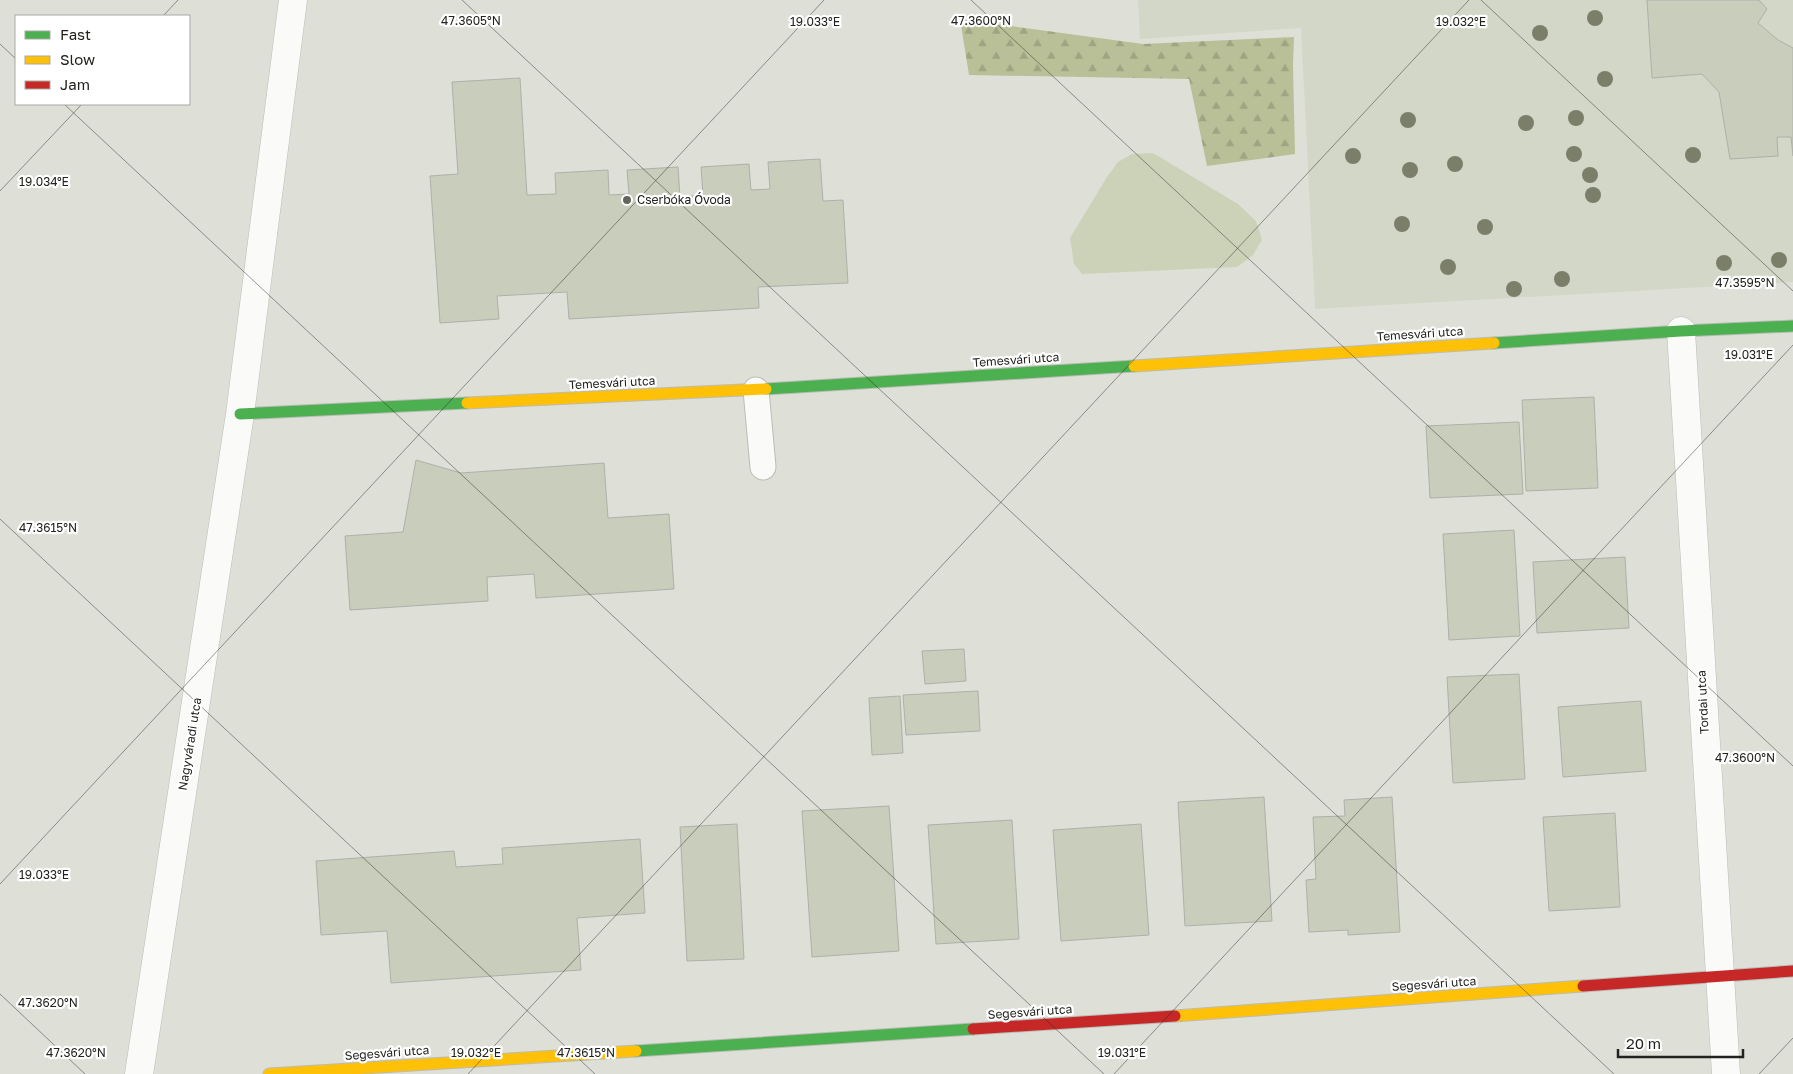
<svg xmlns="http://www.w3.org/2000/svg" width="1793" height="1074" font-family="'Golos Text',sans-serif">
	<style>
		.built { fill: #d3d7c8 }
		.forest { fill: url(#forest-firs) }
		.pitch { fill: #ccd2b8 }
		.building { fill: #c9cdbb; stroke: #aeb0aa }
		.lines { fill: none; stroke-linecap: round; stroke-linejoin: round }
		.lane-casing { stroke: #babcb6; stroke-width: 27 }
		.street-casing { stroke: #babcb6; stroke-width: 29 }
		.fast-casing { stroke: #babcb6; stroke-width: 13 }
		.slow-casing { stroke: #babcb6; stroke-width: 13 }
		.jam-casing { stroke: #babcb6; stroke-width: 13 }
		.lane { stroke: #fafaf9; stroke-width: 25 }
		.street { stroke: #fafaf9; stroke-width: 28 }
		.fast { stroke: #4caf50; stroke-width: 11 }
		.slow { stroke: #ffc107; stroke-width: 11 }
		.jam { stroke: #c62828; stroke-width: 11 }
		.tree { fill: #7b7f6a }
		.ticks { fill: none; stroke: #22231e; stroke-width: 1; stroke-opacity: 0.45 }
		.poi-dot { fill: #64655f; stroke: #fff; stroke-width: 2 }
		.labels { text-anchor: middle; stroke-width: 4.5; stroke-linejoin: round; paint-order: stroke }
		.poi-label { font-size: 12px; fill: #22231e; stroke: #fff; text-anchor: start }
		.street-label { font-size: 12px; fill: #22231e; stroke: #fff }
		.ticks-label { font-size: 12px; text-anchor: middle; fill: #22231e; stroke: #fff; stroke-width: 4.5; stroke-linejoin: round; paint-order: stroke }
	</style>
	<defs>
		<pattern id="forest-firs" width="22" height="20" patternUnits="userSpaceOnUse" patternTransform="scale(1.25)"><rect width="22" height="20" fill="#b9c098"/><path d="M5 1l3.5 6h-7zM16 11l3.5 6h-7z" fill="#9fa583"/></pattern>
	</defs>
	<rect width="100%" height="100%" fill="#dee0d8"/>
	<polygon class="built" points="1138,0 1793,0 1793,282 1315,309 1301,28 1140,39"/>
	<polygon class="forest" points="960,19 1143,44 1294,37 1293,65 1295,154 1207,166 1189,79 969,75"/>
	<polygon class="pitch" points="1153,153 1238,204 1256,221 1262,240 1253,255 1237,267 1082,274 1074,264 1070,238 1107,177 1118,162 1132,154"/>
	<g class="building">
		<polygon points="1647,0 1759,0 1767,9 1758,23 1778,40 1793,48 1793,156 1791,137 1777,137 1778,156 1730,159 1719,92 1702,74 1652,78"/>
		<polygon points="520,78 527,195 556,194 555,173 608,170 609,195 629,194 627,170 678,167 680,197 703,195 701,167 749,164 751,190 770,189 768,162 820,159 823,201 843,200 848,283 758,287 759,308 569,319 567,292 497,296 499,319 440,323 430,176 458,174 452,82"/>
		<polygon points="1594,397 1598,488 1526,491 1522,400"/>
		<polygon points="1519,422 1523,494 1430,498 1426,426"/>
		<polygon points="416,460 461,473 604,463 608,518 669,514 674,589 536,598 534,574 487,577 488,601 350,610 345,536 403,532"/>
		<polygon points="1514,530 1520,636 1449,640 1443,534"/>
		<polygon points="1625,557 1629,628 1537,633 1533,562"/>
		<polygon points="964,649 966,681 925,684 922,651"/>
		<polygon points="1519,674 1525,779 1453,783 1447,677"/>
		<polygon points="978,691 980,731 906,735 903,695"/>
		<polygon points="900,696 903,753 872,755 869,698"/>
		<polygon points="1641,701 1646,771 1563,777 1558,707"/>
		<polygon points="1264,797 1272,921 1185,926 1178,802"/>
		<polygon points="1392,797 1400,932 1348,935 1348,930 1309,932 1306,880 1316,879 1313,817 1345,816 1344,800"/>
		<polygon points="889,806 899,951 812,957 802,811"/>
		<polygon points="1615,813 1620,907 1549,911 1543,817"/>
		<polygon points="1012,820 1019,939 936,944 928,825"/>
		<polygon points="737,824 744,959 687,961 680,827"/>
		<polygon points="1141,824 1149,935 1061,941 1053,830"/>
		<polygon points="640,839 645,913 577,918 581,970 391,983 387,931 321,935 316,861 454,851 456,867 503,864 502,848"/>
	</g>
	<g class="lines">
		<defs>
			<polyline id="lane" points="756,390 763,467"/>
			<g id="street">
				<polyline points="1681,331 1726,1074"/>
				<polyline points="139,1074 240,414 293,0"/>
			</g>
			<g id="fast">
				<polyline points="1494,343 1681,331 1793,326"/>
				<polyline points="766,389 1134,366"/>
				<polyline points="240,414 467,403"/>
				<polyline points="636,1051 973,1029"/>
			</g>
			<g id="slow">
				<polyline points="1134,366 1494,343"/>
				<polyline points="467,403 766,389"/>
				<polyline points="1175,1016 1583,986"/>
				<polyline points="269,1074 636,1051"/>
			</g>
			<g id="jam">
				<polyline points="1583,986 1793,971"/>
				<polyline points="973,1029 1175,1016"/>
			</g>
		</defs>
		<use href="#lane" class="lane-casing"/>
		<use href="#street" class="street-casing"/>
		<use href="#fast" class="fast-casing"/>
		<use href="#slow" class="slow-casing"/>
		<use href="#jam" class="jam-casing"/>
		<use href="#lane" class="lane"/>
		<use href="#street" class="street"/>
		<use href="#fast" class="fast"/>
		<use href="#slow" class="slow"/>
		<use href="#jam" class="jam"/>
	</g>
	<g class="tree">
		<circle cx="1595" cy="18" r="8"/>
		<circle cx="1540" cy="33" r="8"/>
		<circle cx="1605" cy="79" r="8"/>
		<circle cx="1576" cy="118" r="8"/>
		<circle cx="1408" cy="120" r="8"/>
		<circle cx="1526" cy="123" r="8"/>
		<circle cx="1574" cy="154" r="8"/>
		<circle cx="1693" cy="155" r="8"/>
		<circle cx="1353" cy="156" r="8"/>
		<circle cx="1455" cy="164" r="8"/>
		<circle cx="1410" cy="170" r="8"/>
		<circle cx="1590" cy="175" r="8"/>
		<circle cx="1593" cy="195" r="8"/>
		<circle cx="1402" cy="224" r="8"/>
		<circle cx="1485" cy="227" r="8"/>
		<circle cx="1779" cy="260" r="8"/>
		<circle cx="1724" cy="263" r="8"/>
		<circle cx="1448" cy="267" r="8"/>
		<circle cx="1562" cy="279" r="8"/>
		<circle cx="1514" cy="289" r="8"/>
	</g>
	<path class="ticks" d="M462,0L1614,1074M971,0L1793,766M1481,0L1793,291M163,16L178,0M0,44L16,59M64,104L1104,1074M0,191L82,104M0,519L595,1074M0,884L824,0M0,994L85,1074M468,1074L1469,0M1114,1074L1793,345M1759,1074L1793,1038"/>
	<circle class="poi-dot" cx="627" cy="200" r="5"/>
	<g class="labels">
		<g class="poi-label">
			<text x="637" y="204">Cserbóka Óvoda</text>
		</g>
		<g class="street-label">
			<text transform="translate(1420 334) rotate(-4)" y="4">Temesvári utca</text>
			<text transform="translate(1016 360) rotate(-4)" y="4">Temesvári utca</text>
			<text transform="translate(612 383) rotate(-3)" y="4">Temesvári utca</text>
			<text transform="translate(1703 702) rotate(-93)" y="4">Tordai utca</text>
			<text transform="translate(190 744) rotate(-81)" y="4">Nagyváradi utca</text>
			<text transform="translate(1434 984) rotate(-4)" y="4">Segesvári utca</text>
			<text transform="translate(1030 1012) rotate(-4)" y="4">Segesvári utca</text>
			<text transform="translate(387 1053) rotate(-4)" y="4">Segesvári utca</text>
		</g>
	</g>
	<g class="ticks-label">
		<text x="471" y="25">47.3605°N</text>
		<text x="981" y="25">47.3600°N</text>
		<text x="1461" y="26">19.032°E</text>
		<text x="815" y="26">19.033°E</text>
		<text x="44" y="186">19.034°E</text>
		<text x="1745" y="287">47.3595°N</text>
		<text x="1749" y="359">19.031°E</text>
		<text x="48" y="532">47.3615°N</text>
		<text x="1745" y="762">47.3600°N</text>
		<text x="44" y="879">19.033°E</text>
		<text x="48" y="1007">47.3620°N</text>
		<text x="476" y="1057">19.032°E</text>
		<text x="1122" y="1057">19.031°E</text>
		<text x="76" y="1057">47.3620°N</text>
		<text x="586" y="1057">47.3615°N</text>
	</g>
	<rect x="15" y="15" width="175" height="90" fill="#ffffff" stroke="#a7a7a5"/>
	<rect x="25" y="31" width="25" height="8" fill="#4caf50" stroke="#a7a7a5"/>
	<text x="60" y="40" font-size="15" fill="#22231e">Fast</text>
	<rect x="25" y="56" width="25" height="8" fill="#ffc107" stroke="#a7a7a5"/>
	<text x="60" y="65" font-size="15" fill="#22231e">Slow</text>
	<rect x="25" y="81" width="25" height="8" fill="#c62828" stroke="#a7a7a5"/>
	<text x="60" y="90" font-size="15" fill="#22231e">Jam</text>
	<path d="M1618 1049v8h125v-8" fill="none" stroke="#22231e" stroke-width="2.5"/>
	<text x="1626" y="1049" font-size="15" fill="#22231e" stroke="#ffffff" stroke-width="4" paint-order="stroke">20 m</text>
</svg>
